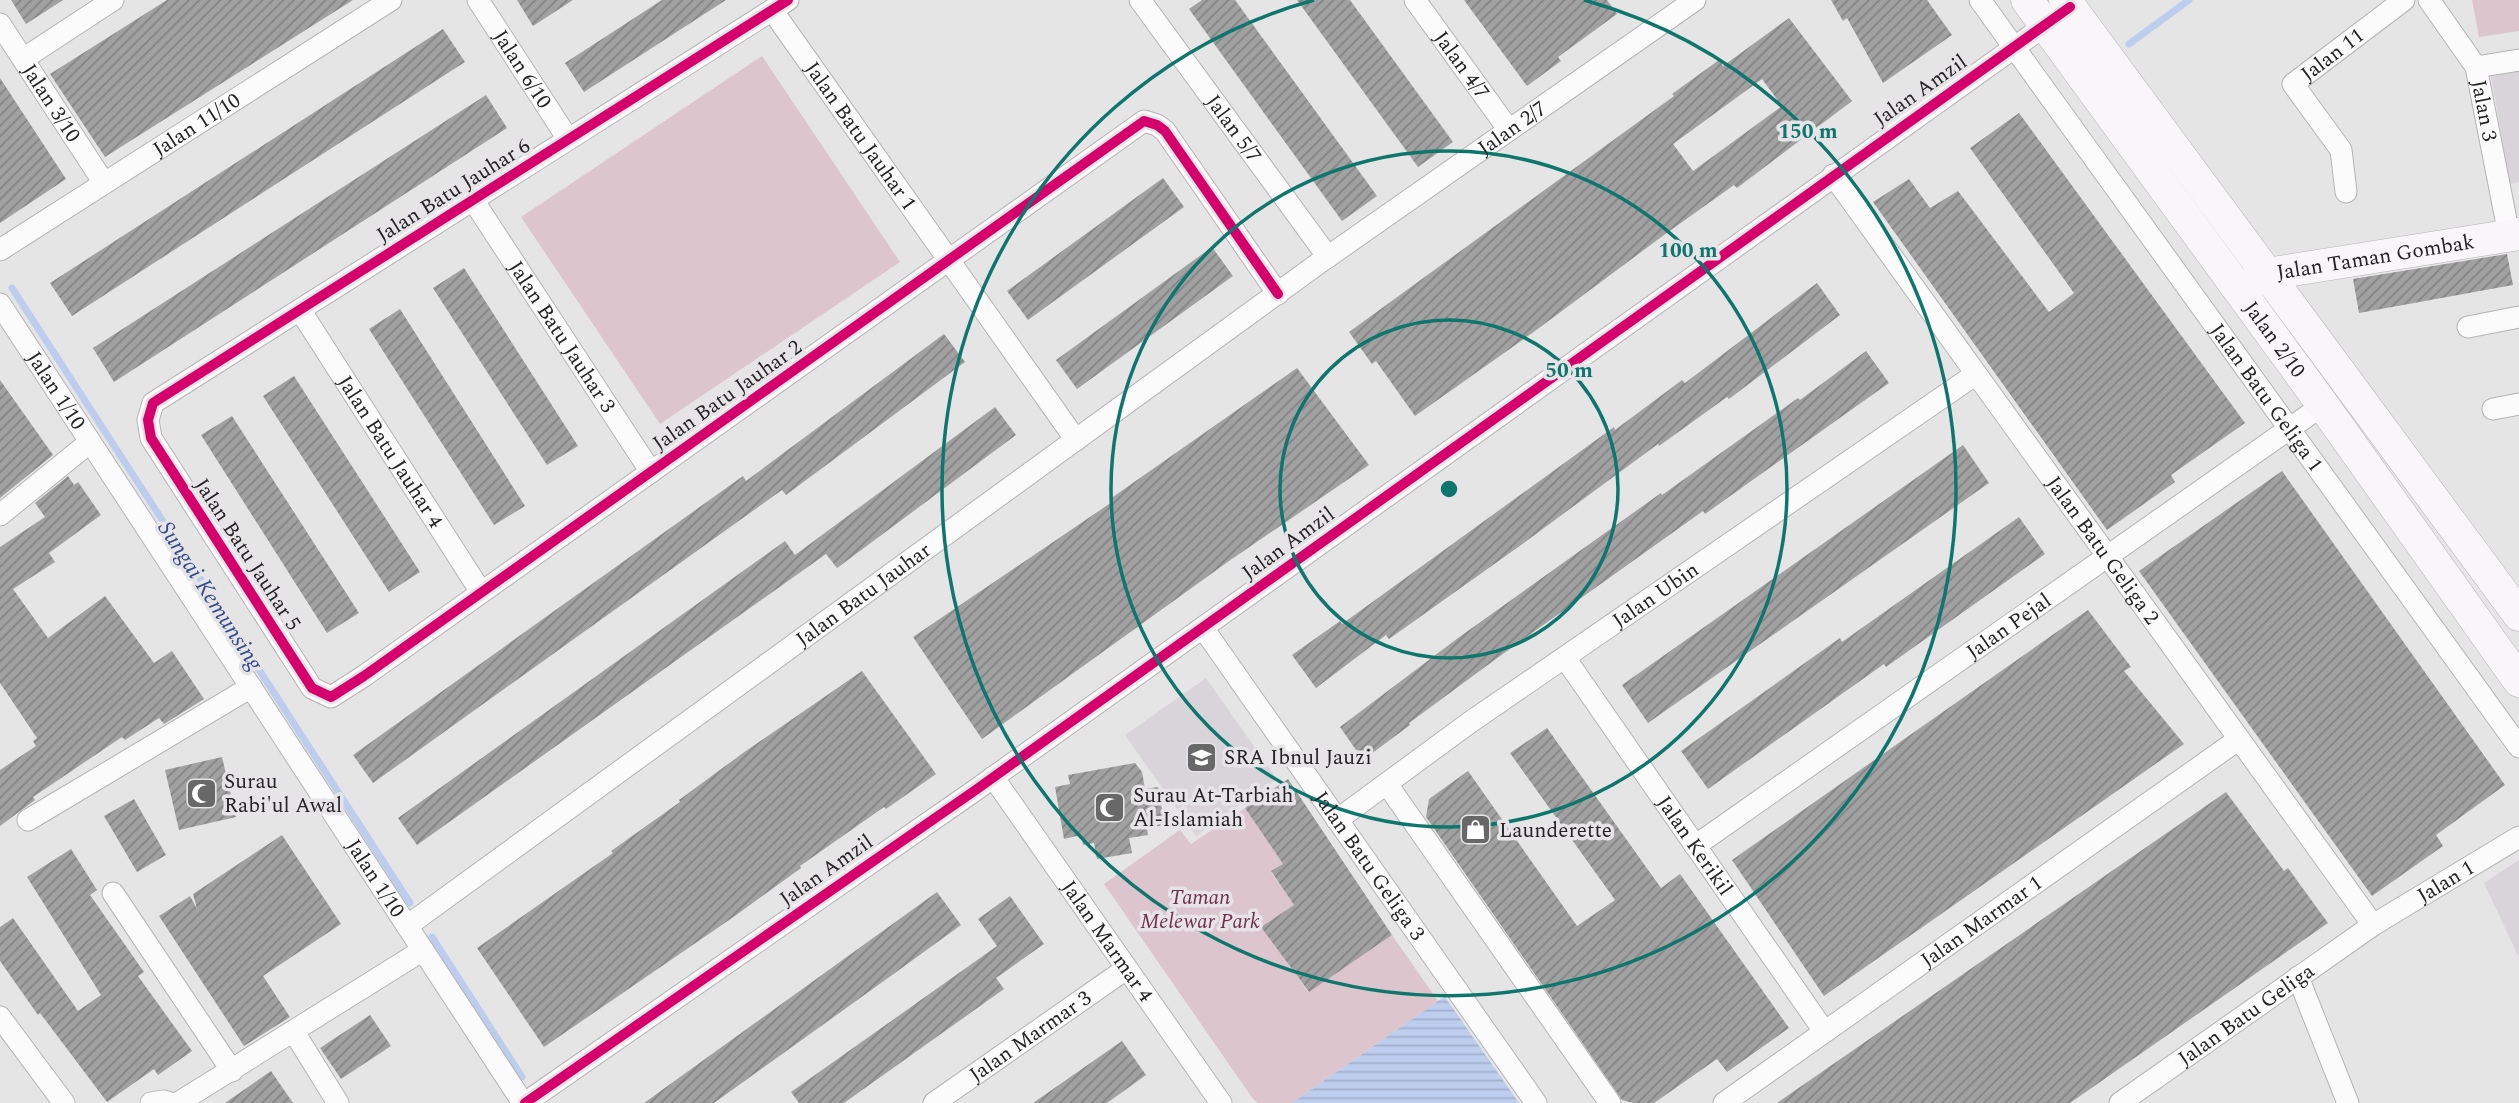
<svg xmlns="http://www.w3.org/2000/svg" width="2519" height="1103" font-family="Spectral,serif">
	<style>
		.built { fill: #d8d4d9 }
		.park { fill: #ddc5cd }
		.water { fill: url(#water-rules) }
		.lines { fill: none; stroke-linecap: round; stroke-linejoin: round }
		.stream { stroke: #bdcdee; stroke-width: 7 }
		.building { fill: url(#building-hatch); fill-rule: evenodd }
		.street-casing { stroke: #b4b4b4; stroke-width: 23 }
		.secondary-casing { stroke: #b4b4b4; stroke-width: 33 }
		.street { stroke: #fbfbfb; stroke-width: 21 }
		.secondary { stroke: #f8f6f8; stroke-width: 32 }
		.cycleway-casing { stroke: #e6e4e7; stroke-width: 15 }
		.cycleway { stroke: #d6006c; stroke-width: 10 }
		.ring { fill: none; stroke: #0f766e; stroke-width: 3.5 }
		.labels { text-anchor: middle; stroke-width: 7; stroke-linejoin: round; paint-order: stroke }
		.street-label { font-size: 21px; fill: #252425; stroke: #e6e4e7 }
		.poi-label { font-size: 21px; fill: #252425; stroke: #e6e4e7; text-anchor: start }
		.park-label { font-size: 21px; font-style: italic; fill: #732e4a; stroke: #e6e4e7 }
		.water-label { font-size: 23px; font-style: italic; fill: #324d86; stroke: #e6e4e7 }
		.centre { fill: #0f766e; stroke: #e6e4e7; stroke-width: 3.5 }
		.ring-label { font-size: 21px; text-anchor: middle; font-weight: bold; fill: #0f766e; stroke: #e6e4e7; stroke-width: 7; stroke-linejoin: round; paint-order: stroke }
	</style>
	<defs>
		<pattern id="water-rules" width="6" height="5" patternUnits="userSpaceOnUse" patternTransform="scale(1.75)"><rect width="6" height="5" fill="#bdcdee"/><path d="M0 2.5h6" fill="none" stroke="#a2b0cc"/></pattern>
		<pattern id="building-hatch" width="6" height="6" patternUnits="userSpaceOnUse" patternTransform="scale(1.75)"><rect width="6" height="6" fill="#a1a1a2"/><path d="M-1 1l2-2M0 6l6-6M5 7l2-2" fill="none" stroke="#838384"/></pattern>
	</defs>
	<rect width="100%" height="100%" fill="#e6e5e6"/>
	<g class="built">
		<polygon points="2519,71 2519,182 2510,184 2491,76"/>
		<polygon points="1206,678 1277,779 1196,836 1125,735"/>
		<polygon points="2519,860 2519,958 2484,883"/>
	</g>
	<g class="park">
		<polygon points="2472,0 2519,0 2519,31 2479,37"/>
		<polygon points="762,56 900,262 660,424 521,217"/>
		<polygon points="1245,808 1283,864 1271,872 1294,905 1262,927 1308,992 1392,935 1438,1001 1292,1103 1258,1103 1253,1099 1104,884 1180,830 1191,844"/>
	</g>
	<polygon class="water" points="1445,997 1519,1103 1292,1103 1438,1001"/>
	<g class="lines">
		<g class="stream">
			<polyline points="2129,44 2189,0"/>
			<polyline points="12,288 410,903"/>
			<polyline points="432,937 522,1077"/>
		</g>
	</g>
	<g class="building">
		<polygon points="11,0 63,0 26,24"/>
		<polygon points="167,0 353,0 105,157 50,74"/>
		<polygon points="517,0 573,0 533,26"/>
		<polygon points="662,0 726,0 584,92 565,63"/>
		<polygon points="1202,0 1235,0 1377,196 1342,221 1189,9"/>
		<polygon points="1297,0 1350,0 1453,142 1418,167"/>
		<polygon points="1464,0 1607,0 1617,14 1558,57 1561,61 1527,86"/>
		<polygon points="1831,0 1927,0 1952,35 1883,83 1847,18 1843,21"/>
		<path d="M1789,18L1852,101L1737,188L1734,185L1664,235L1535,331L1415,416L1376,361L1372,364L1349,332L1674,96L1672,94L1719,60L1723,66ZM1762,79L1782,106L1693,171L1673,144Z"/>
		<polygon points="443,29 465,62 72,316 50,283"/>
		<polygon points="0,78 66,179 0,223"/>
		<polygon points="486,95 507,128 114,382 93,348"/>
		<polygon points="2019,113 2245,423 2171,475 2175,482 2107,530 1873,202 1909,179 1930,208 1958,191 2049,312 2074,293 1970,148"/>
		<polygon points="1163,178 1184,207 1028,320 1007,291"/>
		<polygon points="1212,247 1233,276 1077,389 1056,360"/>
		<polygon points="2507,254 2513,285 2359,313 2353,279"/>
		<polygon points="464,268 578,446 547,465 433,288"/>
		<polygon points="1817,283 1840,315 1729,399 1727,397 1659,446 1658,444 1521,545 1389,639 1386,635 1316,688 1292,655 1340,621 1342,624 1614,427 1615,430 1682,380 1685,383"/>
		<polygon points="400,309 525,506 494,525 369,329"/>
		<polygon points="944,334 965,362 786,495 782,490 373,783 353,755 743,476 746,481"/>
		<polygon points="1866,351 1889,383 1705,514 1703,511 1500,656 1409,723 1410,725 1363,760 1340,727 1458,638 1661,493 1662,495 1798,398 1800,400"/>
		<polygon points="1297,368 1369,465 1229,561 982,739 913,637 1112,502 1110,499"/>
		<polygon points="294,376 420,572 389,592 263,396"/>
		<polygon points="0,380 53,455 0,498"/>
		<polygon points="995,407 1016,435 837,568 826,554 417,845 398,818 785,541 795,555"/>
		<polygon points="232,416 359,613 327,633 201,435"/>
		<polygon points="1963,445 1989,483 1648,723 1622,685"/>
		<polygon points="2282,471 2505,785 2436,835 2443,846 2372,896 2139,571"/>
		<polygon points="68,476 74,485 78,482 101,515 49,553 55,562 13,589 48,638 105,596 154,663 172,651 204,699 164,724 159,718 125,740 122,737 33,797 35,800 0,826 0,770 36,746 33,741 37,738 0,683 0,547 45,517 35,503"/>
		<polygon points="2019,517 2045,554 1886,667 1884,664 1708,789 1681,751 1840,638 1842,642"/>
		<polygon points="2088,610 2131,667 2124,671 2184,744 1824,996 1732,860"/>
		<polygon points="862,671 936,774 886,809 884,807 800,866 801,868 732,918 544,1047 477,948 613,853 611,851 680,802 679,800 743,753"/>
		<polygon points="1547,728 1661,888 1680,874 1789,1028 1727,1072 1717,1059 1654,1103 1633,1103 1622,1100 1426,817 1429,799 1468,771 1577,926 1615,900 1510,753"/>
		<polygon points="222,757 236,817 179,830 165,770"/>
		<polygon points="1135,763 1142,772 1145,789 1158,787 1165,825 1147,828 1148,835 1129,838 1132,853 1097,859 1094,843 1083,845 1081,835 1064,839 1055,787 1070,784 1068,775"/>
		<polygon points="1288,779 1392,935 1309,992 1261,927 1294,905 1271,871 1283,864 1245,808"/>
		<polygon points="2226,792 2284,871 2288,868 2328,923 2070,1103 1777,1103"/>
		<polygon points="134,799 166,855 137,872 104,816"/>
		<polygon points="282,835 341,924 263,976 290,1017 244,1046 159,916 190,896 197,909 193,894"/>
		<polygon points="71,849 97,890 90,895 144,972 138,976 192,1051 158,1075 154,1069 107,1102 40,1013 38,1015 0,961 0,927 13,918 78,1011 101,995 27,877"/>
		<polygon points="937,892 961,925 888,978 714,1103 644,1103"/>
		<polygon points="1010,896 1044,944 996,978 1004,989 844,1103 799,1103 791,1092 997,946 978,919"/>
		<polygon points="370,1015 391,1046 341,1079 320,1048"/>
		<polygon points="1122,1041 1146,1075 1107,1103 1033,1103"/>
		<polygon points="271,1071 293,1103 225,1103"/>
	</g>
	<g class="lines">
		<defs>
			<g id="street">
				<path id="s1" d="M478,0L568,139"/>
				<polyline points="788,0 153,403 148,420 151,438 312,688 331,697 364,676 1144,121 1157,125 1165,131 1278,294"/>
				<path id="s2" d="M1140,0L1328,257"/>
				<path id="s3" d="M1415,0L1509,130"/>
				<path id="s4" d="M1980,0L2519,747"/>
				<path id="s5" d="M2429,0L2476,67L2509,235"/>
				<path id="s6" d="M772,10L1076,440"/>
				<path id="s7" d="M0,24L104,183"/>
				<polyline points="23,59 113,0"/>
				<polyline points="2476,67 2519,60"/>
				<path id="s8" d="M1833,175L2373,925"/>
				<path id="s9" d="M2346,192L2341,150L2293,84L2404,0"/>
				<path id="s10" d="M473,200L651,472"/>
				<path id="s11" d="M0,250L391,0"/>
				<path id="s12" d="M0,304L523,1103"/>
				<path id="s13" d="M300,310L481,592"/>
				<polyline points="2468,327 2519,317"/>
				<polyline points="2493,409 2519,404"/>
				<polyline points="0,515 90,442"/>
				<path id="s14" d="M1203,628L1536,1103"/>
				<path id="s15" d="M1565,658L1824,1031"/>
				<path id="s16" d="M993,777L1221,1103"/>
				<polyline points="1387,784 1610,1103"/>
				<polyline points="28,820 251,687"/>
				<path id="s17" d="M1337,820L1469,723L1976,374"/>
				<path id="s18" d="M1695,846L2323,405"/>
				<polyline points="113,893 232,1071"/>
				<path id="s19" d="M407,926L1319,263L1695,0"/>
				<polyline points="2298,977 2348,1103"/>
				<polyline points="0,1017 64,1103"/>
				<polyline points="294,1032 338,1103"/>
				<polyline points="151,1103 164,1101 171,1103"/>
				<polyline points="178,1103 423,950"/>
				<polyline points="525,1103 977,789 2054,19"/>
				<path id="s20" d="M934,1103L1126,969"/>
				<path id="s21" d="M1724,1103L2239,739"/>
				<path id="s22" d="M2120,1103L2373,925L2519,837"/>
			</g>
			<g id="secondary">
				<path id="s23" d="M2027,0L2323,405L2519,681"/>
				<polyline points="2065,0 2519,615"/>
				<path id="s24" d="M2253,282L2267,274L2519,234"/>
			</g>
		</defs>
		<use href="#street" class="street-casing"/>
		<use href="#secondary" class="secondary-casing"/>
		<use href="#street" class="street"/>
		<use href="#secondary" class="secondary"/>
		<defs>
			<g id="cycleway">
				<polyline points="788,0 153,403 148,420 151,438 312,688 331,697 364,676 1144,121 1157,125 1165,131 1278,294"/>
				<polyline points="525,1103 977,789 2070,7"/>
			</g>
		</defs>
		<use href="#cycleway" class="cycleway-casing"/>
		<use href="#cycleway" class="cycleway"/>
	</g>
	<g class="ring">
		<circle cx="1449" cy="489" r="169"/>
		<circle cx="1449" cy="489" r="338"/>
		<path d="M1584 0A507 507 0 1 1 1314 0"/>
	</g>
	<defs>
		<symbol id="school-square" viewBox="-11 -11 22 22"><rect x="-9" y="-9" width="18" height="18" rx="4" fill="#696869" stroke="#e6e4e7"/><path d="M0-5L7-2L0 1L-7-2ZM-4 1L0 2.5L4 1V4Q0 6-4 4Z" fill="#fff"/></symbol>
		<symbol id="mosque-square" viewBox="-11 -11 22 22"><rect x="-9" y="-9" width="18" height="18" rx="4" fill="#696869" stroke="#e6e4e7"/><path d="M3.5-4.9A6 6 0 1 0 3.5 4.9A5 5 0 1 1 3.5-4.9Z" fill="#fff"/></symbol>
		<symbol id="shop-square" viewBox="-11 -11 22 22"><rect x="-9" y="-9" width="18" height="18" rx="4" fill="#696869" stroke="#e6e4e7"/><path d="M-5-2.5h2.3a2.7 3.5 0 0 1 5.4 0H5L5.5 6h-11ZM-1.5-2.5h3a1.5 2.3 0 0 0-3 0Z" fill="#fff"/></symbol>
	</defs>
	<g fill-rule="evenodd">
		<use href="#school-square" x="1184" y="740" width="35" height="35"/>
		<use href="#mosque-square" x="184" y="776" width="35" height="35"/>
		<use href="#mosque-square" x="1092" y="790" width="35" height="35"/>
		<use href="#shop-square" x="1458" y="812" width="35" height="35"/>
	</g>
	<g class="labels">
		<g class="street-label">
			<text dy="7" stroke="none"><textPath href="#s9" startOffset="173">Jalan 11</textPath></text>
			<text dy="7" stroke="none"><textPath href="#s3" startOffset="80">Jalan 4/7</textPath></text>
			<text dy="7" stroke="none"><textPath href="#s1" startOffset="82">Jalan 6/10</textPath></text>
			<text transform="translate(1920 90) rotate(-35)" y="7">Jalan Amzil</text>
			<text dy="7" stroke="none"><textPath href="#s7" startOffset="94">Jalan 3/10</textPath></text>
			<text dy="7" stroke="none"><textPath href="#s5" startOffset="126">Jalan 3</textPath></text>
			<text dy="7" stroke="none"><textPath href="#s11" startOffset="233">Jalan 11/10</textPath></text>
			<text dy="7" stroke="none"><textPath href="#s2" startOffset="159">Jalan 5/7</textPath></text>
			<text dy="7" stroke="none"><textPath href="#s19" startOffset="1363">Jalan 2/7</textPath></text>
			<text dy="7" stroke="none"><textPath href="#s6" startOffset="154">Jalan Batu Jauhar 1</textPath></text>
			<text transform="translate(453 190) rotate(-32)" y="7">Jalan Batu Jauhar 6</text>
			<text dy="7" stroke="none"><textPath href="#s24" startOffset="126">Jalan Taman Gombak</textPath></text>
			<text dy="7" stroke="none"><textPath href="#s10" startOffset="163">Jalan Batu Jauhar 3</textPath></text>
			<text dy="7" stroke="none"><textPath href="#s23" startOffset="420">Jalan 2/10</textPath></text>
			<text dy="7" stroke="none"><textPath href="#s12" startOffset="103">Jalan 1/10</textPath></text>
			<text transform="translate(727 395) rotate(-35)" y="7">Jalan Batu Jauhar 2</text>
			<text dy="7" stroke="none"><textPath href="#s4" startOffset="490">Jalan Batu Geliga 1</textPath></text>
			<text dy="7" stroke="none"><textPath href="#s13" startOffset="168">Jalan Batu Jauhar 4</textPath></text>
			<text transform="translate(1288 543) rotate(-36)" y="7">Jalan Amzil</text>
			<text dy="7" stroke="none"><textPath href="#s8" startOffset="462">Jalan Batu Geliga 2</textPath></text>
			<text transform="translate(248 554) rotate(57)" y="7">Jalan Batu Jauhar 5</text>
			<text dy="7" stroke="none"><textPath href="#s19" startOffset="564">Jalan Batu Jauhar</textPath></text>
			<text dy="7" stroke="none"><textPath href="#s17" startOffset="390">Jalan Ubin</textPath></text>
			<text dy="7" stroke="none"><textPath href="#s18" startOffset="383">Jalan Pejal</textPath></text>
			<text dy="7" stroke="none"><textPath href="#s15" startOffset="228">Jalan Kerikil</textPath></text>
			<text dy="7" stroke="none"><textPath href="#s14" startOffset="290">Jalan Batu Geliga 3</textPath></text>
			<text transform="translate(826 870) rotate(-35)" y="7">Jalan Amzil</text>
			<text dy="7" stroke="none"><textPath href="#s12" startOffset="686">Jalan 1/10</textPath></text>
			<text dy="7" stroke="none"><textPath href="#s22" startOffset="394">Jalan 1</textPath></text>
			<text dy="7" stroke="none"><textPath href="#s21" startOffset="315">Jalan Marmar 1</textPath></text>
			<text dy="7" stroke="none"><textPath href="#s16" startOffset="200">Jalan Marmar 4</textPath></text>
			<text dy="7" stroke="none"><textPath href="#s22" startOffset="154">Jalan Batu Geliga</textPath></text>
			<text dy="7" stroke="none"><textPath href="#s20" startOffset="117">Jalan Marmar 3</textPath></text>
		</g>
		<g class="poi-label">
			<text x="1224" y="764">SRA Ibnul Jauzi</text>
			<text x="224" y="788">Surau<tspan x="224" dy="24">Rabi'ul Awal</tspan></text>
			<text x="1133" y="802">Surau At-Tarbiah<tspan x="1133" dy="24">Al-Islamiah</tspan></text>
			<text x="1499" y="837">Launderette</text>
		</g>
		<g class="park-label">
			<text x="1200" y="904">Taman<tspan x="1200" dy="24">Melewar Park</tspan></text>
		</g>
		<g class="water-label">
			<text transform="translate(211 595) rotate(57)" y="8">Sungai Kemunsing</text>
		</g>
	</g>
	<circle cx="1449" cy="489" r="10" class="centre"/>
	<g class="ring-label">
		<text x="1808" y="138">150 m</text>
		<text x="1688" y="257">100 m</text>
		<text x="1569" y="377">50 m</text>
	</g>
</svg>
